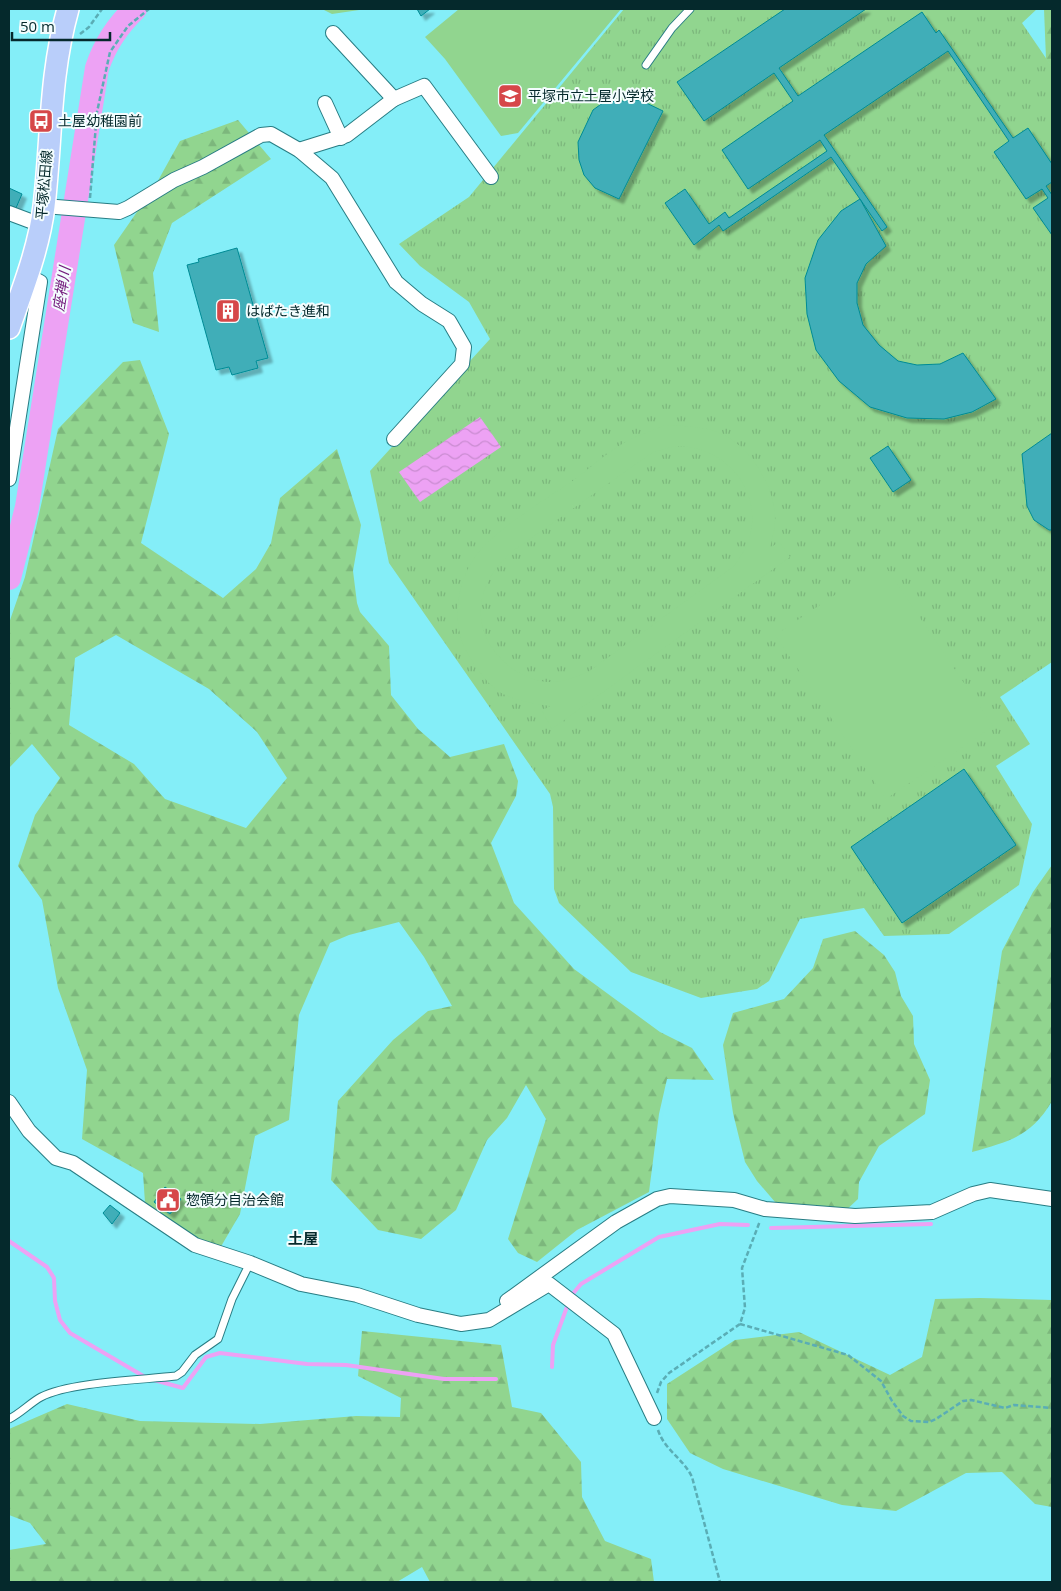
<svg xmlns="http://www.w3.org/2000/svg" width="1061" height="1591" font-family="'Open Sans','Noto Sans JP',sans-serif">
	<style>
		.grass { fill: url(#grass-tufts) }
		.forest { fill: url(#forest-firs); fill-rule: evenodd }
		.park { fill: #91d58f; fill-rule: evenodd }
		.water { fill: url(#water-waves) }
		.lines { fill: none; stroke-linecap: round; stroke-linejoin: round }
		.stream { stroke: #eda2f4; stroke-width: 4 }
		.river { stroke: #eda2f4; stroke-width: 24 }
		.building { fill: #40aeb8; stroke: #008b95; filter: url(#shadow) }
		.lane-casing { stroke: #287d84; stroke-width: 9 }
		.street-casing { stroke: #287d84; stroke-width: 16 }
		.primary-casing { stroke: #fff; stroke-width: 24 }
		.path { stroke: #5aadb5; stroke-width: 2.5; stroke-dasharray: 5 2.5; stroke-linecap: butt }
		.lane { stroke: #fff; stroke-width: 7 }
		.street { stroke: #fff; stroke-width: 14 }
		.primary { stroke: #b9cefa; stroke-width: 21 }
		.labels { text-anchor: middle; stroke-width: 4; stroke-linejoin: round; paint-order: stroke }
		.poi-label { font-size: 14px; fill: #05292c; stroke: #f4fdfe; text-anchor: start }
		.street-label { font-size: 14px; fill: #05292c; stroke: #f4fdfe }
		.water-label { font-size: 15px; font-style: italic; fill: #72197b; stroke: #f4fdfe }
		.neighbourhood-label { font-size: 15px; font-weight: bold; fill: #05292c; stroke: #f4fdfe }
	</style>
	<defs>
		<pattern id="grass-tufts" width="24" height="20" patternUnits="userSpaceOnUse" patternTransform="scale(1.25)"><rect width="24" height="20" fill="#91d58f"/><path d="M3 7l-1-3M5 7V3M7 7l1-3M15 17l-1-3M17 17v-4M19 17l1-3" fill="none" stroke="#7cb77c"/></pattern>
		<pattern id="forest-firs" width="22" height="20" patternUnits="userSpaceOnUse" patternTransform="scale(1.25)"><rect width="22" height="20" fill="#91d58f"/><path d="M5 1l3.5 6h-7zM16 11l3.5 6h-7z" fill="#7cb77c"/></pattern>
		<pattern id="water-waves" width="16" height="10" patternUnits="userSpaceOnUse" patternTransform="scale(1.25)"><rect width="16" height="10" fill="#eda2f4"/><path d="M0 5q4-4 8 0t8 0" fill="none" stroke="#ca8cd1"/></pattern>
		<filter id="shadow"><feDropShadow dx="4.5" dy="4.5" stdDeviation="1" flood-color="#0004"/></filter>
	</defs>
	<rect width="100%" height="100%" fill="#84eef8"/>
	<polygon class="grass" points="624,9 1037,9 1022,23 1052,67 1052,662 1000,697 1030,744 996,766 1032,824 1019,885 949,934 884,936 864,908 800,919 769,981 757,989 701,998 631,972 559,903 554,889 553,807 550,794 389,563 370,471 490,339 469,302 420,266 399,244 469,197"/>
	<g class="forest">
		<polygon points="322,9 366,9 332,14"/>
		<polygon points="1044,9 1052,9 1052,68 1046,59"/>
		<polygon points="238,120 271,159 172,223 153,273 159,332 133,323 114,245 155,186 180,141"/>
		<path d="M140,360L169,434L141,543L223,598L256,569L271,543L280,498L337,449L361,525L353,571L357,603L360,612L389,646L391,695L418,729L450,757L504,744L518,781L516,796L491,843L514,903L574,969L660,1032L692,1048L714,1080L667,1079L659,1114L649,1192L577,1230L537,1262L518,1253L508,1239L546,1119L526,1085L507,1118L487,1140L456,1210L421,1239L378,1230L331,1180L338,1101L393,1040L428,1011L452,1006L424,957L399,922L349,935L330,943L299,1015L289,1120L255,1136L240,1214L216,1255L145,1203L143,1173L82,1139L87,1070L58,988L42,900L18,866L35,815L60,778L32,744L9,768V623L25,577L58,429L123,362ZM116,635L209,689L257,732L287,778L246,828L165,799L134,764L69,725L75,658Z"/>
		<path d="M1052,865V1101C1031,1137 1009,1141 972,1152L1002,951L1033,892Z"/>
		<polygon points="855,931 884,955 895,972 901,996 913,1016 914,1044 930,1080 925,1114 879,1146 859,1182 858,1199 842,1214 781,1209 757,1181 745,1162 733,1113 723,1045 733,1013 784,999 813,968 823,939"/>
		<polygon points="980,1298 1052,1300 1052,1507 1035,1504 1002,1472 966,1473 896,1511 842,1505 723,1469 690,1453 667,1419 667,1384 735,1340 799,1332 890,1375 922,1357 935,1299"/>
		<polygon points="362,1331 501,1345 512,1407 541,1413 581,1462 582,1497 605,1541 651,1559 654,1582 430,1582 422,1567 397,1582 9,1582 9,1550 46,1544 30,1523 9,1515 9,1429 67,1404 140,1421 260,1424 356,1416 400,1417 401,1398 358,1376"/>
	</g>
	<g class="park">
		<polygon points="459,9 621,9 518,133 501,136 445,59 425,37"/>
		<path d="M665,425C682,426 699,426 714,431C749,442 776,487 775,521C775,530 772,539 770,548L779,542L790,557L552,729L542,711L550,706C504,699 493,695 468,654C451,625 456,584 475,557C490,533 546,499 571,482C589,469 607,452 627,441C638,435 653,431 665,425ZM676,446C724,446 762,487 750,536C748,547 740,556 734,566L588,672C575,677 562,683 547,682C533,681 519,674 509,666C467,632 475,582 513,551L653,452Z"/>
		<polygon points="883,563 993,726 886,799 775,635"/>
	</g>
	<polygon class="water" points="480,417 501,447 420,502 399,472"/>
	<g class="lines">
		<g class="stream">
			<polyline points="771,1228 931,1224"/>
			<polyline points="9,1241 47,1267 54,1278 55,1301 60,1320 70,1333 145,1377"/>
			<polyline points="571,1296 581,1284 659,1237 720,1224 748,1225"/>
			<polyline points="552,1367 553,1345 568,1304"/>
			<polyline points="154,1380 183,1388 206,1357 220,1353 307,1364 346,1365 444,1379 496,1379"/>
		</g>
		<path class="river" d="M9,578L27,507L97,68C105,44 117,26 135,9"/>
	</g>
	<g class="building">
		<polygon points="417,9 430,9 421,16"/>
		<polygon points="785,9 866,9 779,68 798,96 922,12 936,33 939,30 1013,138 1028,128 1052,164 1052,182 1046,186 1052,195 1052,235 1033,208 1048,198 1042,189 1026,199 994,152 1009,141 948,51 824,135 887,227 882,231 831,157 723,231 719,225 694,245 665,203 685,189 709,224 725,212 729,218 827,151 820,140 748,189 722,150 793,101 774,73 704,121 677,82"/>
		<polygon points="640,100 663,111 619,199 595,188 584,175 579,160 578,142 593,110 604,102"/>
		<polygon points="9,188 22,194 16,208 9,205"/>
		<polygon points="860,199 886,246 866,264 857,283 857,303 863,325 879,345 898,361 917,365 940,364 963,353 996,399 972,412 944,419 907,418 870,407 839,381 816,350 807,314 805,278 818,240 841,211"/>
		<polygon points="237,248 268,358 256,361 258,368 232,375 229,367 216,370 187,265 199,262 198,259"/>
		<polygon points="1052,433 1052,530 1049,530 1034,520 1027,506 1022,454"/>
		<polygon points="888,446 911,480 893,492 870,458"/>
		<polygon points="964,769 1016,845 902,923 851,847"/>
		<polygon points="165,1187 181,1199 170,1214 154,1202"/>
		<polygon points="110,1205 120,1213 112,1224 103,1213"/>
	</g>
	<g class="lines">
		<defs>
			<g id="lane">
				<polyline points="646,65 672,28 690,9"/>
				<path d="M9,1419C21,1413 30,1403 41,1397C70,1382 141,1380 176,1376L182,1372L195,1355L218,1339L232,1299L250,1263"/>
			</g>
			<g id="street">
				<polyline points="333,33 394,99"/>
				<polyline points="325,103 341,138"/>
				<polyline points="299,150 347,135 394,99 424,86 491,177"/>
				<polyline points="44,206 119,212 128,208 174,180 203,167 261,135 271,134 299,150 332,178 396,282 422,304 449,321 464,347 462,364 394,439"/>
				<polyline points="9,213 41,225"/>
				<polyline points="9,479 40,282 27,275"/>
				<polyline points="9,1102 29,1131 56,1158 73,1163 195,1245 250,1263 301,1284 357,1295 418,1315 461,1324 489,1320 549,1284 614,1334 654,1418"/>
				<polyline points="507,1301 616,1222 657,1199 670,1196 734,1200 765,1209 855,1216 932,1212 973,1194 990,1190 1052,1199"/>
			</g>
			<path id="primary" d="M9,328C23,288 39,248 44,206C52,138 49,77 68,9"/>
		</defs>
		<use href="#lane" class="lane-casing"/>
		<use href="#street" class="street-casing"/>
		<use href="#primary" class="primary-casing"/>
		<g class="path">
			<polyline points="80,34 89,27 102,9"/>
			<polyline points="90,198 97,112 110,52 128,26 149,9"/>
			<polyline points="740,1324 848,1355 881,1381 892,1401 903,1416 911,1421 929,1422 936,1419 963,1401 971,1400 1005,1408 1014,1405 1052,1408"/>
			<polyline points="657,1393 661,1382 669,1373 740,1324 745,1308 742,1268 760,1221"/>
			<path d="M658,1430C665,1451 683,1458 692,1477L720,1582"/>
		</g>
		<use href="#lane" class="lane"/>
		<use href="#street" class="street"/>
		<use href="#primary" class="primary"/>
	</g>
	<defs>
		<symbol id="school-square" viewBox="-11 -11 22 22"><rect x="-9" y="-9" width="18" height="18" rx="4" fill="#d64749" stroke="#f4fdfe"/><path d="M0-5L7-2L0 1L-7-2ZM-4 1L0 2.5L4 1V4Q0 6-4 4Z" fill="#fff"/></symbol>
		<symbol id="bus-square" viewBox="-11 -11 22 22"><rect x="-9" y="-9" width="18" height="18" rx="4" fill="#d64749" stroke="#f4fdfe"/><path d="M-5-6H5V4H4V6H2V4H-2V6H-4V4H-5ZM-3.5-4V0h7V-4ZM-3.5 1.2v1.5H-2V1.2ZM2 1.2v1.5H3.5V1.2Z" fill="#fff"/></symbol>
		<symbol id="building-square" viewBox="-11 -11 22 22"><rect x="-9" y="-9" width="18" height="18" rx="4" fill="#d64749" stroke="#f4fdfe"/><path d="M-4-6H4V6H1V3H-1V6H-4ZM-2.5-4.3h1.7v1.8h-1.7ZM.8-4.3h1.7v1.8H.8ZM-2.5-1h1.7V.8h-1.7ZM.8-1h1.7V.8H.8Z" fill="#fff"/></symbol>
		<symbol id="civic-square" viewBox="-11 -11 22 22"><rect x="-9" y="-9" width="18" height="18" rx="4" fill="#d64749" stroke="#f4fdfe"/><path d="M-.6-6.5H3V-4.5H.6V-3L4-1V1h2V6H-6V1h2V-1L-.6-3ZM-1.2 2.5V6h2.4V2.5Z" fill="#fff"/></symbol>
	</defs>
	<g fill-rule="evenodd">
		<use href="#school-square" x="496" y="82" width="28" height="28"/>
		<use href="#bus-square" x="27" y="107" width="28" height="28"/>
		<use href="#building-square" x="214" y="297" width="28" height="28"/>
		<use href="#civic-square" x="154" y="1186" width="28" height="28"/>
	</g>
	<g class="labels">
		<g class="poi-label">
			<text x="528" y="101">平塚市立土屋小学校</text>
			<text x="58" y="126">土屋幼稚園前</text>
			<text x="246" y="316">はばたき進和</text>
			<text x="186" y="1205">惣領分自治会館</text>
		</g>
		<g class="street-label">
			<text transform="translate(44 185) rotate(-85)" y="5">平塚松田線</text>
		</g>
		<g class="water-label">
			<text transform="translate(62 289) rotate(-81)" y="5">座禅川</text>
		</g>
		<g class="neighbourhood-label">
			<text x="303" y="1244">土屋</text>
		</g>
	</g>
	<rect width="1061" height="1591" fill="none" stroke="#05292c" stroke-width="20"/>
	<path d="M12 32v8h98v-8" fill="none" stroke="#05292c" stroke-width="2.5"/>
	<text x="20" y="32" font-size="15" fill="#05292c" stroke="#f4fdfe" stroke-width="4" paint-order="stroke">50 m</text>
</svg>
